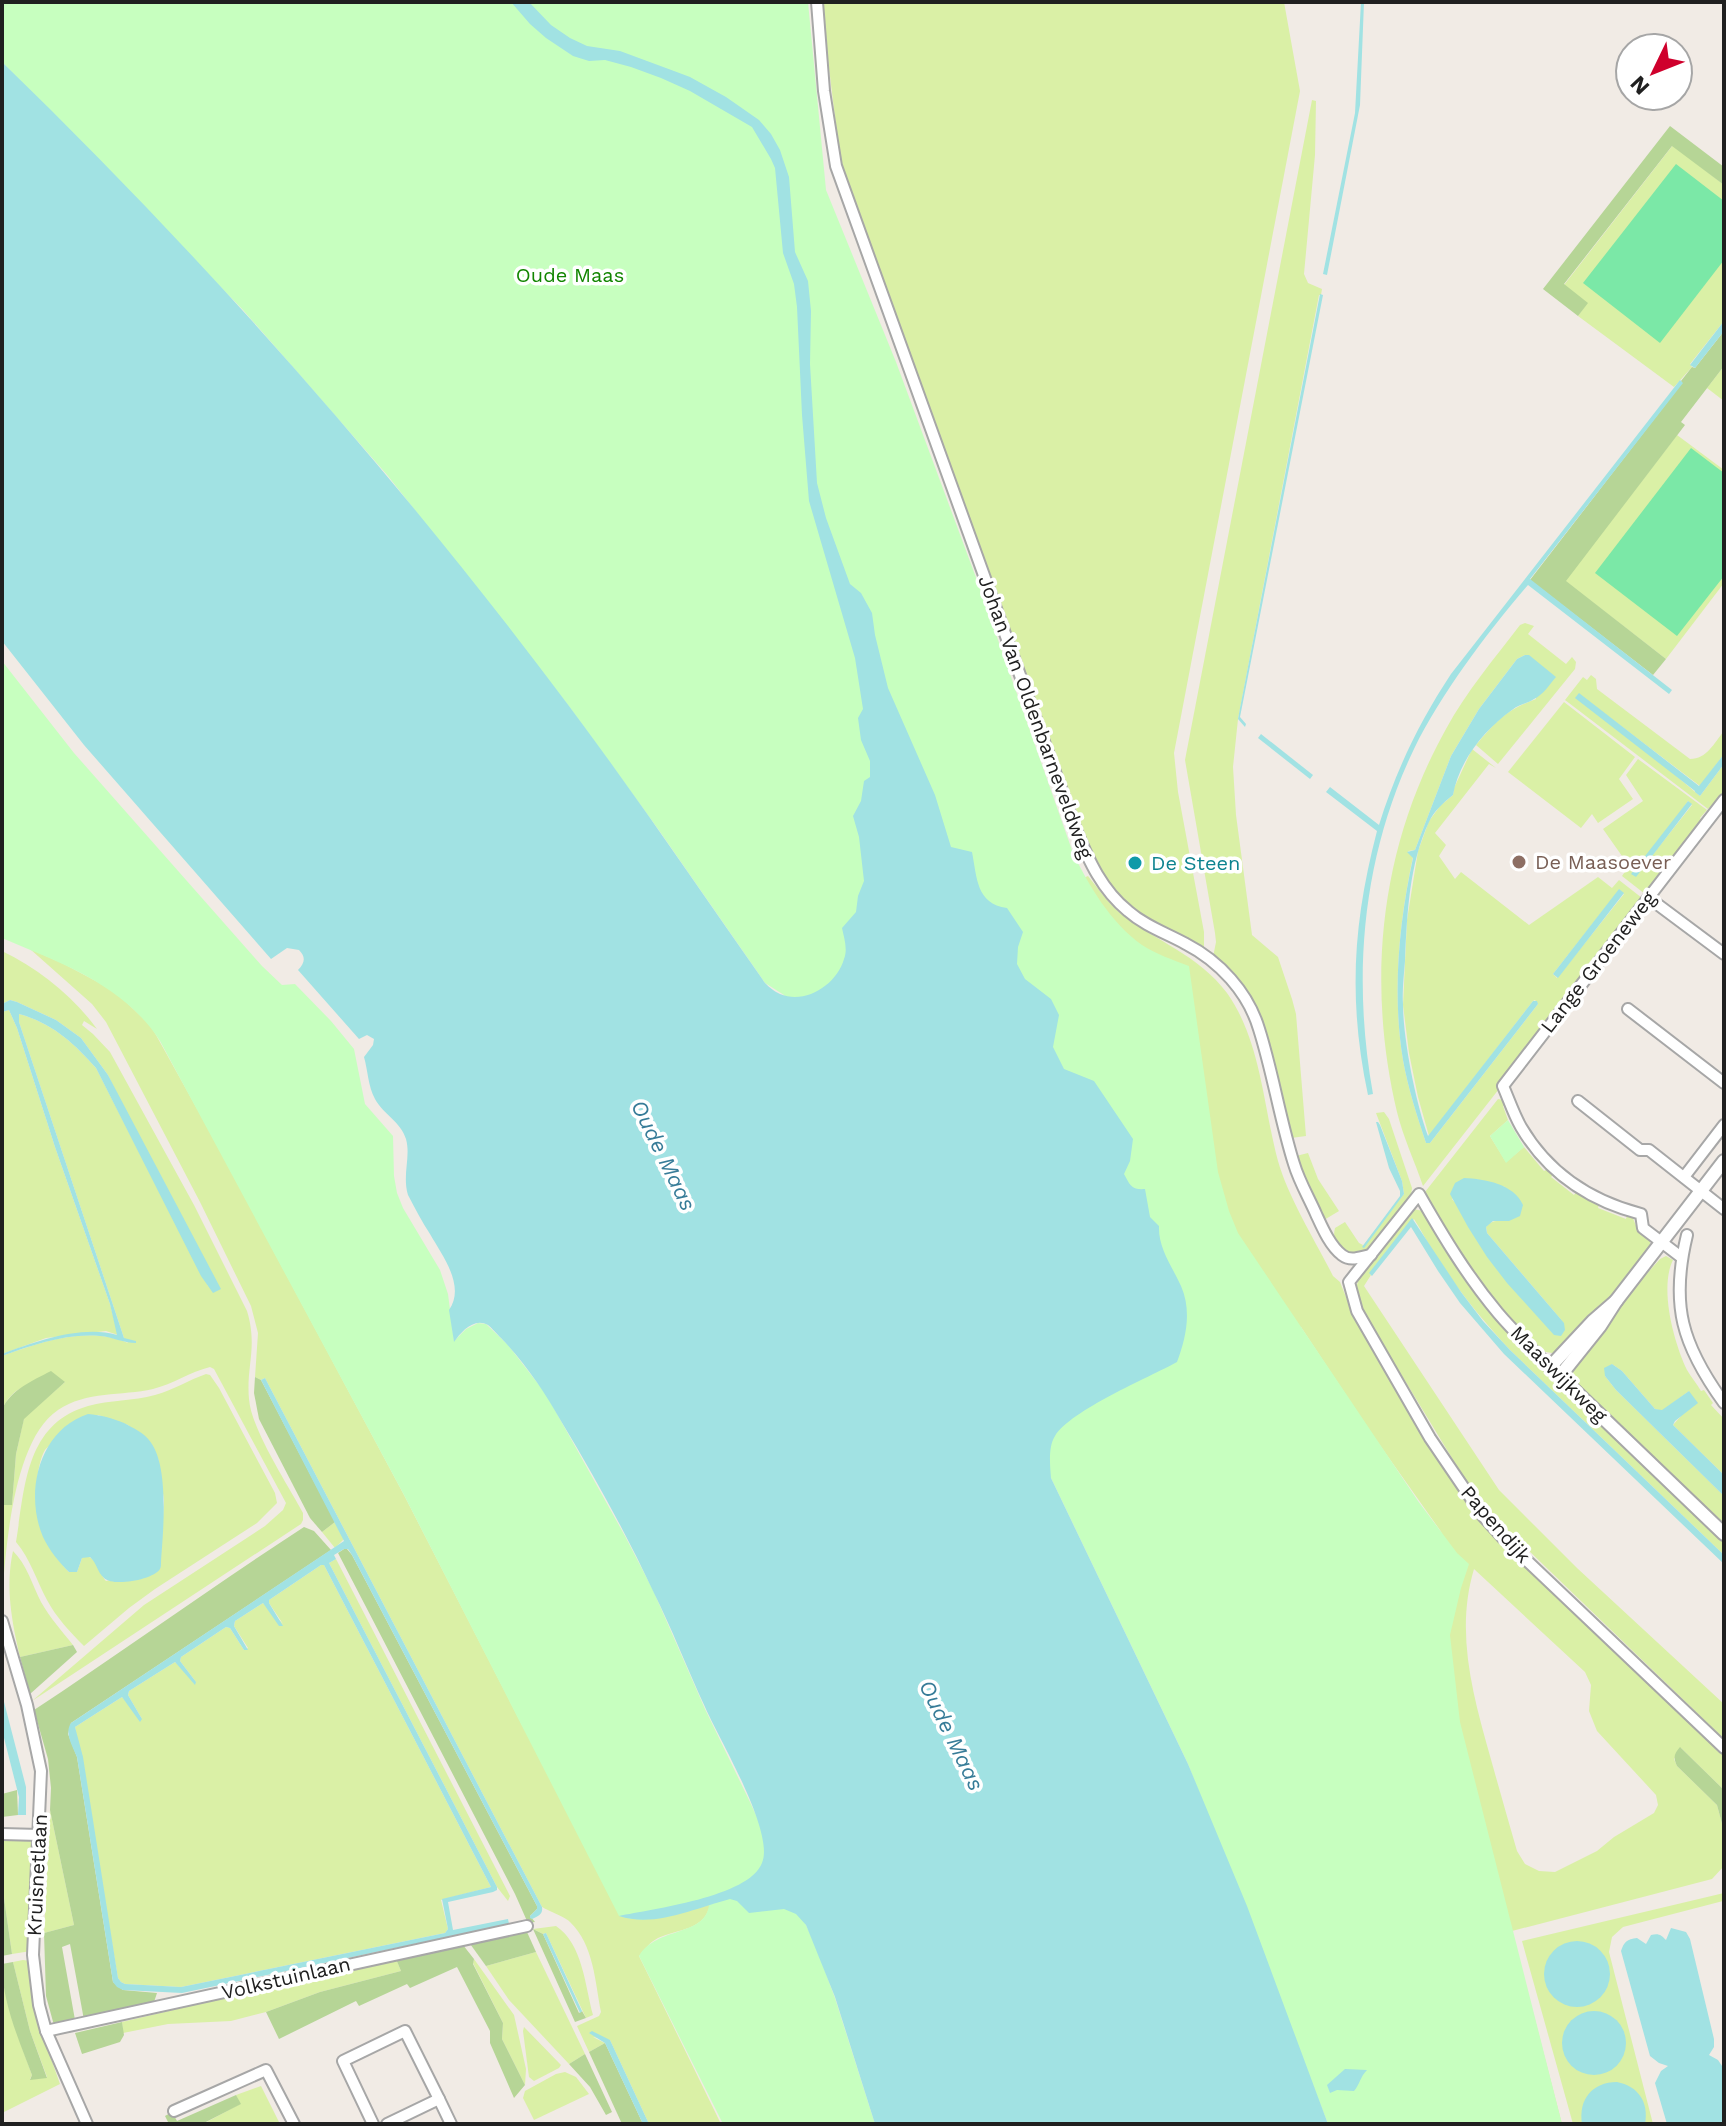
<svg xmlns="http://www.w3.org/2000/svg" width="1726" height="2126" font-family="'Work Sans',sans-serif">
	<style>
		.grass { fill: #daf0a6; fill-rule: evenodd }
		.forest { fill: #b6d596 }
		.park { fill: #c7ffbf }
		.pitch { fill: #7be8a7 }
		.water { fill: #a1e2e3; fill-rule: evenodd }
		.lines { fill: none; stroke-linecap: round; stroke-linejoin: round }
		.minor-casing { stroke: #a7a7a7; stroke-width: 14 }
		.tertiary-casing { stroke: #a7a7a7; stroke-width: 16 }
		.minor { stroke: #fff; stroke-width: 10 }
		.tertiary { stroke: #fff; stroke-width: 12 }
		.education-dot { fill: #8d6e63; stroke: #fff; stroke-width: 3 }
		.culture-dot { fill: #0f9aa8; stroke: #fff; stroke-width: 3 }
		.labels { text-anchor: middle; stroke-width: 7; stroke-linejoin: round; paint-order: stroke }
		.park-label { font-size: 20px; fill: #128501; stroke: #fff }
		.street-label { font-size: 20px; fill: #202020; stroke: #fff }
		.education-label { font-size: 20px; fill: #785e54; stroke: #fff; text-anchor: start }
		.culture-label { font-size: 20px; fill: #0d838f; stroke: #fff; text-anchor: start }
		.water-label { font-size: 22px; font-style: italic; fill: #377c98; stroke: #fff }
	</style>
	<rect width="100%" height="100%" fill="#f1ebe5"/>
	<g class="grass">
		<path d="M821,2H1284L1300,91L1174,753L1178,792L1204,932V951C1165,931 1126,911 1100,873C1089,856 1080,824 1072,804L841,167Z"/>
		<polygon points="1312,100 1316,101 1315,155 1304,274 1308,283 1322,289 1321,295 1319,295 1238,719 1233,767 1236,815 1252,935 1278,957 1292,999 1296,1014 1306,1136 1291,1138 1267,1040 1213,957 1216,942 1215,933 1185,760"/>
		<polygon points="1673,145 1724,185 1724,321 1690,364 1692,367 1674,387 1578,316 1587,303 1564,285"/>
		<polygon points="1724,366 1724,401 1707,388"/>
		<polygon points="1677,435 1724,470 1724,583 1666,659 1565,581"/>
		<path d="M1525,623L1534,626L1528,634L1566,664L1572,657L1576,662L1575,669L1498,764L1476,745C1496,721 1506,710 1536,699L1529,655H1525L1517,659L1479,709L1451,756L1415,850L1408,851L1413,857C1399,922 1392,994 1403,1060C1408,1088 1417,1116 1426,1143H1430L1538,1004L1535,1000L1533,1001L1429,1136L1418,1097L1409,1053L1403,1005L1407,920L1418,851L1429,821L1440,806L1453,795L1454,788L1472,749L1496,768L1489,764L1435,833L1446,845L1439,856L1455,879L1461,872L1529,925L1598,877L1612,888L1619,880L1642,898L1505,1074L1506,1076L1499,1089L1423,1186C1415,1162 1403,1137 1397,1112C1366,981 1380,847 1446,729C1466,692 1494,659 1520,625ZM1619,890L1624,894L1557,978L1553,974Z"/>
		<path d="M1591,675L1596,679L1597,689L1690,759C1707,759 1714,743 1724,731V754L1700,786L1579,694L1700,796L1724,764V792L1708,809L1565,700L1583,677L1587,680Z"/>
		<polygon points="1564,702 1635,757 1619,779 1633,799 1598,823 1592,814 1581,828 1508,772"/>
		<path d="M1638,759L1707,810L1700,818L1702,820L1645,894L1622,876L1629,866L1603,829L1643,801L1626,775ZM1688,801L1692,805L1635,877Z"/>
		<path d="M1088,876C1098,888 1108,903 1120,913C1155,941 1199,955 1227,993C1261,1041 1263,1105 1278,1161C1288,1197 1316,1242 1333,1276L1340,1282L1354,1317L1469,1508L1724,1751V1790L1681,1748L1674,1759L1677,1766L1717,1805L1724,1831V1866L1712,1879L1512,1931L1562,2124L1177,1362L1067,885ZM1301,1327L1367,1427L1442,1533L1317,1427ZM1474,1569L1585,1672L1591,1685L1589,1711L1597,1731L1656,1795L1658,1805L1654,1813L1614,1837L1597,1851L1555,1872L1539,1871L1525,1864L1517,1851C1508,1820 1499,1788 1490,1756C1473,1695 1455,1632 1474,1569Z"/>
		<path d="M30,949L62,963L107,987L125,1001L151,1026L210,1132L404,1495L522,1725L710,1904C706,1930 678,1929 658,1938C650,1942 645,1949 639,1956L721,2124H649L610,2040L593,2037L605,2043L589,2052L577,2026L599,2016L601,2012C595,1982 594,1945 570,1922C567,1918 549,1911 542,1907L265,1378L261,1380L255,1377L258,1333L251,1306L200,1202L106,1022L92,1004Z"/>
		<path d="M2,951C39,969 73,996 97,1029L84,1021L82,1025L93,1034L110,1052L194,1205L247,1311C258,1347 246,1366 249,1399C251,1429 288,1485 303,1513V1520L301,1524L32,1701L144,1605L265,1526L283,1510L286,1503L214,1369L210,1367C190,1372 173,1384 153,1389C122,1396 86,1391 58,1410C13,1440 6,1548 2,1598V1505H12L16,1454L24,1418L65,1382C36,1384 17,1380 2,1409V1356C41,1342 87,1325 128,1343L124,1338L19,1022V1014C52,1023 74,1043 96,1068L209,1288L108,1075L81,1038L56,1020L17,1002L10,1000L2,1004Z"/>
		<polygon points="9,1010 17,1028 55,1147 110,1304 118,1335 106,1331 46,1338 2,1354 2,1012"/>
		<path d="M1498,1099L1504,1100L1506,1105L1503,1106L1508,1120L1490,1136L1506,1162L1524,1147L1544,1171L1548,1169L1554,1174L1551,1177L1574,1195L1576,1192L1599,1205L1598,1208L1626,1219L1627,1215L1632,1216L1637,1228L1650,1240V1245L1610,1300L1560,1351L1552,1353L1540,1351C1494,1303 1455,1252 1425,1192ZM1475,1179L1505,1187L1509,1221C1500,1221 1492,1219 1486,1227L1487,1233L1564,1323L1452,1199Z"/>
		<path d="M1384,1112L1389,1119L1412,1188L1411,1196L1372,1247C1355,1259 1329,1251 1335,1228L1345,1222L1359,1243L1363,1245L1362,1247L1404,1194L1402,1181L1376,1113Z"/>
		<polygon points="1308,1153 1318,1179 1339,1211 1324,1220 1296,1156"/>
		<path d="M1413,1209L1423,1211C1463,1291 1526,1352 1590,1414C1635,1456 1679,1499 1724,1542V1555L1510,1350C1483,1321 1458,1290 1436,1257C1428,1244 1422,1231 1414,1219L1370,1274L1371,1275L1364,1286L1499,1490L1577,1568L1724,1704V1739L1495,1518L1475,1496L1362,1310L1356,1288L1359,1278Z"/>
		<path d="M1666,1256L1673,1260C1659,1288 1674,1343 1687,1370C1691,1377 1697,1384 1701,1391L1704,1390L1713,1403L1711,1405L1724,1419V1475L1673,1425L1681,1416L1689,1391L1662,1411L1655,1409L1622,1371L1612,1364L1605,1376L1616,1390L1724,1496V1527L1584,1394C1576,1381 1568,1373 1577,1359L1641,1280L1660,1259Z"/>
		<path d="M206,1374L210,1375L219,1388L275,1493L277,1503L257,1523L155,1589L129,1608L84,1646C70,1632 56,1617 47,1600C36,1580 31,1560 16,1542C25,1488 25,1424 88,1406C110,1400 133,1401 155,1395C173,1390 189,1380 206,1374ZM98,1415L128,1425L158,1458L164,1500L160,1569L106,1581C99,1573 98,1560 87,1556L82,1558L77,1572H69C44,1546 32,1517 37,1481C38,1472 40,1458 45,1450C52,1442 87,1422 98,1415Z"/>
		<polygon points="335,1522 344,1539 335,1548 322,1532"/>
		<path d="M13,1551C27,1565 32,1584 41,1602C50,1618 62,1631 73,1645L20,1657C12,1622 5,1587 13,1551Z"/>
		<polygon points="336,1559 510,1896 508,1901 497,1887 329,1563"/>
		<polygon points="321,1565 324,1565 491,1887 441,1900 448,1929 445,1933 181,1987 125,1984 121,1982 118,1978 75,1727 122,1697 142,1719 128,1695 129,1691 175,1662 196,1682 180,1661 181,1657 226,1627 230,1628 244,1650 248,1648 234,1626 235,1621 263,1603 283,1624 269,1603 269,1600"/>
		<polygon points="50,1810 74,1925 44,1933"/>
		<polygon points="31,1840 37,1842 31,1951 12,1954 2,1884 2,1841"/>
		<polygon points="1724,1893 1723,1901 1623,1927 1612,1937 1609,1952 1653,2124 1573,2124 1522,1941"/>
		<path d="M556,1926C583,1944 585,1986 593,2015L586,2018L546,1933L543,1934L533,1929Z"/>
		<polygon points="536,1952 585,2054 569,2064 509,2000 486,1966"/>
		<polygon points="396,1959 401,1971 320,1992 266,2012 231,2021 168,2024 123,2033 122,2022 303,1979"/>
		<polygon points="474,1959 514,2015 526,2069 525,2085 502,2039 503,2023 473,1963"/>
		<polygon points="23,1960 31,1961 36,2016 60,2084 2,2113 2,1979 13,2022 32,2075 30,2079 47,2077 30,2031 13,1962"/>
		<polygon points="524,2027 561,2065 559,2068 534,2081 529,2077 523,2031"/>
		<polygon points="565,2072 576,2077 589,2094 534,2120 523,2098 525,2091 556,2074"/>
		<polygon points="261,2086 280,2124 203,2124 240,2104 236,2095"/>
	</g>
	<g class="forest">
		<polygon points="1670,126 1724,167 1724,185 1672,146 1564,284 1588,303 1578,316 1543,289"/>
		<polygon points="1724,331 1724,366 1681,422 1685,425 1566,581 1666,659 1653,675 1530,580 1682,383 1681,381 1692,367 1695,368"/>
		<path d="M51,1371L65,1382L24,1419L16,1454L12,1505H2V1409C12,1389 32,1381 51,1371Z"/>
		<polygon points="255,1377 261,1380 335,1522 322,1532 310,1518 259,1419 254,1393"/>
		<path d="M304,1527L314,1531L331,1550L71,1723L68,1734L77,1757L113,1982L123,1990L157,1993L153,2005L84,2020L70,1944L62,1947L75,2020L55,2029L46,1996L44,1933L74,1925L50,1810L51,1788L48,1759L34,1710C125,1650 213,1586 304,1527Z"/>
		<polygon points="344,1549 347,1549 352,1555 537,1906 537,1909 530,1916 535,1922 530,1923 527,1921 515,1894 338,1553"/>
		<polygon points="73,1645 77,1652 30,1694 20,1657"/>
		<path d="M1680,1747L1724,1790V1831L1717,1805L1677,1766C1673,1757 1674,1754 1680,1747Z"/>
		<polygon points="17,1790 18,1815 2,1817 2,1794"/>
		<polygon points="2,1884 12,1954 2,1956"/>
		<polygon points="522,1929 527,1932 536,1952 486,1966 468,1941"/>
		<polygon points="533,1929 543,1934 579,2013 582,2011 586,2018 575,2022"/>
		<polygon points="463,1945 474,1959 473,1964 503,2023 502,2039 525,2085 514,2098 490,2043 490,2031 457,1967 410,1988 407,1984 359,2006 356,2001 279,2039 266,2012 320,1992 401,1971 396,1959"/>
		<path d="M13,1962L30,2031L47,2078L30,2080L32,2075C19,2040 2,2002 2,1964Z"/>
		<polygon points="122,2022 124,2035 120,2042 82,2054 75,2033"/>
		<polygon points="605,2043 643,2124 622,2124 589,2052"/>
		<polygon points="585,2054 612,2112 606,2115 590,2087 569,2064"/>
		<polygon points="236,2095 241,2104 202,2124 169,2124 165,2116 172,2112 177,2121"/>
	</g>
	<g class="park">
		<path d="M2,2H808L826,190L896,362L978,583L1073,853C1089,886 1111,923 1142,945C1156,954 1173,960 1189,966L1218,1172L1229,1211L1238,1233L1418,1501L1457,1553L1469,1564L1461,1588L1450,1635L1460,1722L1562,2124H1328L1188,1764L1051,1478L784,995L765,983L658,829L568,705L388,476L243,310L2,62Z"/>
		<path d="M2,661L74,753L262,966L282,985L295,984L331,1021L354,1049L365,1104L393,1136L394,1176L397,1193L403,1208L440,1270L448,1294L454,1341L466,1329L478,1323L486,1324L508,1345L546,1394L625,1536L653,1590L705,1709L750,1802L816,1947L835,1998L875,2124H723L639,1956C657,1926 705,1937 709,1905C680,1912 650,1926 619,1916L404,1495L160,1041C124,985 61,963 2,938Z"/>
		<polygon points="1508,1120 1524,1147 1506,1163 1490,1136"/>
	</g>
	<g class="pitch">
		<polygon points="1676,164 1724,201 1724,260 1660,343 1583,283"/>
		<polygon points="1691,448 1724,473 1724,576 1677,636 1595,573"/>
	</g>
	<g class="water">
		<path d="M511,2H529L551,25L570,38L587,46L620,51L674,71L690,77L726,97L759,120L771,134L780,150L789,177L795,252L808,281L811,311L810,364L817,483L826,518L850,584L861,593L872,613L875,635L888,688L935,795L951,847L972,852C977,877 976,904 1007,908L1023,932L1018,947L1017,964L1025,979L1051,999L1059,1015L1053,1047L1064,1069L1094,1081L1133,1139L1130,1161L1124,1174C1130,1185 1131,1190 1145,1189L1150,1217L1159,1226C1158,1248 1172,1266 1181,1286C1192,1311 1186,1338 1177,1362C1148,1378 1071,1410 1055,1436C1048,1447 1050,1465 1051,1478L1188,1764L1247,1906L1328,2124H875L835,1997L806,1925L796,1914L784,1909L749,1913L737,1901L730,1899C695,1908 655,1928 619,1916C652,1909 749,1897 762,1863C775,1832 719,1739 705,1707C687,1668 672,1629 653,1591C626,1533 594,1476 561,1421C544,1391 525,1363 501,1338C497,1334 492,1328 488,1325C474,1317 461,1332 454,1342L449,1310C466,1286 442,1255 430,1234C422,1222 415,1208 408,1195C402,1175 411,1157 406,1139C401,1122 383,1114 375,1099C368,1086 368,1071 364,1057L373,1045L374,1039L367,1035L359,1039L298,970C305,963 306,957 299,950L287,948L271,959L84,745L2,641V62C207,261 398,477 569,706C637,797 700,890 765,983C769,987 775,992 780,994C806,1005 837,984 844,959C848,949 844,938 842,928L856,912L858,896L864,881L859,837L853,816L861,801L864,781L870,777V761L861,740L858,718L863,709L855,658L809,501L802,415L797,307L794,284L783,253L775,168L771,159L752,127L690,91L661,78L631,67L605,60L589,61L573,56L546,38L530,24Z"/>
		<polygon points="1361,2 1364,2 1360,105 1327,275 1323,274 1355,113"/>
		<polygon points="1320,294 1323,295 1240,717 1246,724 1245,727 1238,719 1240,708"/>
		<polygon points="1724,321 1724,331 1695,368 1690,365"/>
		<path d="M1680,380L1683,383L1530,579L1672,690L1669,694L1528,585C1487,633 1442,692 1414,749C1362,857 1352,977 1373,1094L1368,1095C1348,1001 1353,923 1377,831L1326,792L1330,787L1379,825C1396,770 1420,721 1451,674Z"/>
		<path d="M1525,655H1529L1556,677C1550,684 1543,695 1534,699C1527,704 1519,704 1512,710C1484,730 1459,761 1453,795C1443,803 1434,811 1429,822C1409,864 1407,915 1405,961C1404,975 1402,990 1403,1004C1403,1039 1416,1104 1428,1136L1533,1001H1537L1538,1004L1430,1143H1426C1417,1116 1408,1088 1403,1060C1392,994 1399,922 1413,858L1407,852L1415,850L1451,756L1479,709L1517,659Z"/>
		<polygon points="1579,693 1699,786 1724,754 1724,764 1700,796 1695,792 1695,791 1575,698"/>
		<polygon points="1261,734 1313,775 1310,779 1258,738"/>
		<polygon points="1688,801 1692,804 1636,877 1631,874"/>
		<polygon points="1619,889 1624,893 1558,978 1553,974"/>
		<path d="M10,1000L17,1002L56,1020L81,1038L108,1075L221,1289L213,1293L201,1276L96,1068C74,1043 52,1023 19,1014V1022L124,1338L136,1341V1343C123,1343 113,1337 100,1336C66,1333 33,1345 2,1356V1354C37,1341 82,1325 117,1335L110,1304L55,1147L17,1028L9,1010L2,1012V1004Z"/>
		<polygon points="1376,1122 1378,1122 1380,1125 1402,1181 1404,1194 1364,1248 1362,1247 1400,1196 1400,1191 1389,1168"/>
		<path d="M1464,1178C1485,1179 1514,1184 1523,1205L1520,1216L1509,1221H1493L1486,1227L1487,1233L1564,1323L1565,1330L1561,1336L1554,1335L1507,1283L1487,1257L1468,1227L1450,1194L1455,1183Z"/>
		<polygon points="1412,1218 1461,1292 1483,1321 1510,1350 1724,1555 1724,1564 1504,1354 1460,1303 1438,1271 1411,1227 1372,1276 1369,1273"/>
		<polygon points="1612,1364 1622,1371 1655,1409 1662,1410 1689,1391 1698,1403 1675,1421 1673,1425 1724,1475 1724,1496 1616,1390 1605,1376 1604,1368"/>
		<path d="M265,1378L542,1907C543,1914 539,1916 532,1919L530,1918V1916L537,1909V1906L352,1555L348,1549H344L334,1555L336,1559L329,1563L497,1887V1890L493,1892L448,1902L453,1930L508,1919L509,1924L182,1993L123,1990L117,1987L113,1982L77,1757C73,1747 64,1733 71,1723L344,1541L261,1380ZM321,1565H324L491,1887L442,1899L448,1929L445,1933L181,1987L125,1984L121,1982L118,1978L83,1757L75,1727L122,1697L140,1722L142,1719L128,1695L129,1691L175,1662L195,1685L196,1682L180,1661L181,1657L226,1627L230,1628L244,1650H248L234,1626L235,1621L263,1603L279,1626H283L269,1603V1600Z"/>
		<path d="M88,1414C101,1415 112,1418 124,1423C133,1428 143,1432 149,1440C170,1464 163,1532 161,1562C161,1565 161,1567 160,1569C153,1580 113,1587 104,1578C97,1572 97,1563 90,1557L82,1558L77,1572H69C59,1562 49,1550 43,1537C24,1493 39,1430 88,1414Z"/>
		<polygon points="2,1694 26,1787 26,1815 18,1815 19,1797 2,1730"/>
		<path d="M1671,1928L1686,1932L1690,1939L1714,2039V2047L1709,2055L1718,2060L1724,2069V2124H1667L1655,2083L1661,2071L1668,2066L1659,2063L1650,2056L1621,1951C1624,1942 1627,1939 1637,1938L1646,1944L1651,1935C1659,1933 1661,1935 1666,1940Z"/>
		<polygon points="546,1933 582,2011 580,2013 543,1934"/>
		<circle cx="1577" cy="1974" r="33"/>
		<circle cx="1594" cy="2043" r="32"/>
		<polygon points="592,2031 610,2040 649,2124 643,2124 605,2043 589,2033"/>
		<path d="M1345,2069L1367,2070C1360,2077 1360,2084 1354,2091L1337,2090L1330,2093L1327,2085Z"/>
		<path d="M1617,2082C1638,2086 1649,2102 1645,2124H1582C1578,2100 1592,2082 1617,2082Z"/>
	</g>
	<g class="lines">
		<defs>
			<g id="minor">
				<path d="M817,2L824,91L836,166L1076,830C1089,861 1102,890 1128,911C1145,926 1166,933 1186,944C1219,961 1248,992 1259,1029C1273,1073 1280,1120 1294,1164C1299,1181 1309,1198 1316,1214C1322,1227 1330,1246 1342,1255C1351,1262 1360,1257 1371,1255"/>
				<polyline points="1657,904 1724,954"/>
				<polyline points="1628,1009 1724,1083"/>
				<polyline points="1578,1101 1640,1150 1649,1150 1724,1209"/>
				<polyline points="1684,1177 1724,1125"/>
				<path d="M1687,1235C1670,1305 1682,1345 1724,1403"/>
				<path d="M1681,1257L1643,1228L1641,1214C1591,1201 1548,1173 1521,1127C1514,1115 1509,1100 1503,1086L1724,800"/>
				<path d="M1550,1367C1533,1350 1514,1332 1498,1313C1467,1276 1443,1236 1419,1194L1349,1282L1357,1311L1430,1438L1483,1516L1503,1538L1724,1748"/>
				<polyline points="2,1621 27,1705 41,1771 33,1955 39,2005 46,2031 87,2124"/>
				<polyline points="2,1834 39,1835"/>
				<polyline points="46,2031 527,1926"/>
				<polyline points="439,2099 451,2124"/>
				<polyline points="174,2111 266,2070 294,2124"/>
				<polyline points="373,2124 343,2061 405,2031 439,2099 387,2124"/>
			</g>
			<g id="tertiary">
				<polyline points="1616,1301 1593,1321 1550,1367 1724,1534"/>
				<polyline points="1560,1376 1600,1326 1616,1301 1724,1161"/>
			</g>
		</defs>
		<use href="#minor" class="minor-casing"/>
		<use href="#tertiary" class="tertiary-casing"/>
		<use href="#minor" class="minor"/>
		<use href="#tertiary" class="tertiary"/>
	</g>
	<circle class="education-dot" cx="1519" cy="862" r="8"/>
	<circle class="culture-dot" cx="1135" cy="863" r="8"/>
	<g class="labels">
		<g class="park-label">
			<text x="570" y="282">Oude Maas</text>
		</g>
		<g class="street-label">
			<text transform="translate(1036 717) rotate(70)" y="7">Johan Van Oldenbarneveldweg</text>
			<text transform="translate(1598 962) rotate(-52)" y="7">Lange Groeneweg</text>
			<text transform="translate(1559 1374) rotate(45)" y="7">Maaswijkweg</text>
			<text transform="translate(1496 1524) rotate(49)" y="7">Papendijk</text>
			<text transform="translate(37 1875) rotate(-87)" y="7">Kruisnetlaan</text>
			<text transform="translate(286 1978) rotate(-13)" y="7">Volkstuinlaan</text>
		</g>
		<g class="education-label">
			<text x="1535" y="869">De Maasoever</text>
		</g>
		<g class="culture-label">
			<text x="1151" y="870">De Steen</text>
		</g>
		<g class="water-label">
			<text transform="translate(664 1155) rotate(64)" y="8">Oude Maas</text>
			<text transform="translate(952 1735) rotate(64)" y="8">Oude Maas</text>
		</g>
	</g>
	<rect width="1726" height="2126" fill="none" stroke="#202020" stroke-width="8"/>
	<g transform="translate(1654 72) rotate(227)"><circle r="38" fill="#ffffff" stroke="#a6a6a6" stroke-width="2"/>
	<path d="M0-6L14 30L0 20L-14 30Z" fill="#cf002c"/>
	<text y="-12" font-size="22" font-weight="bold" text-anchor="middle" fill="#202020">N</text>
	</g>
</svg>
